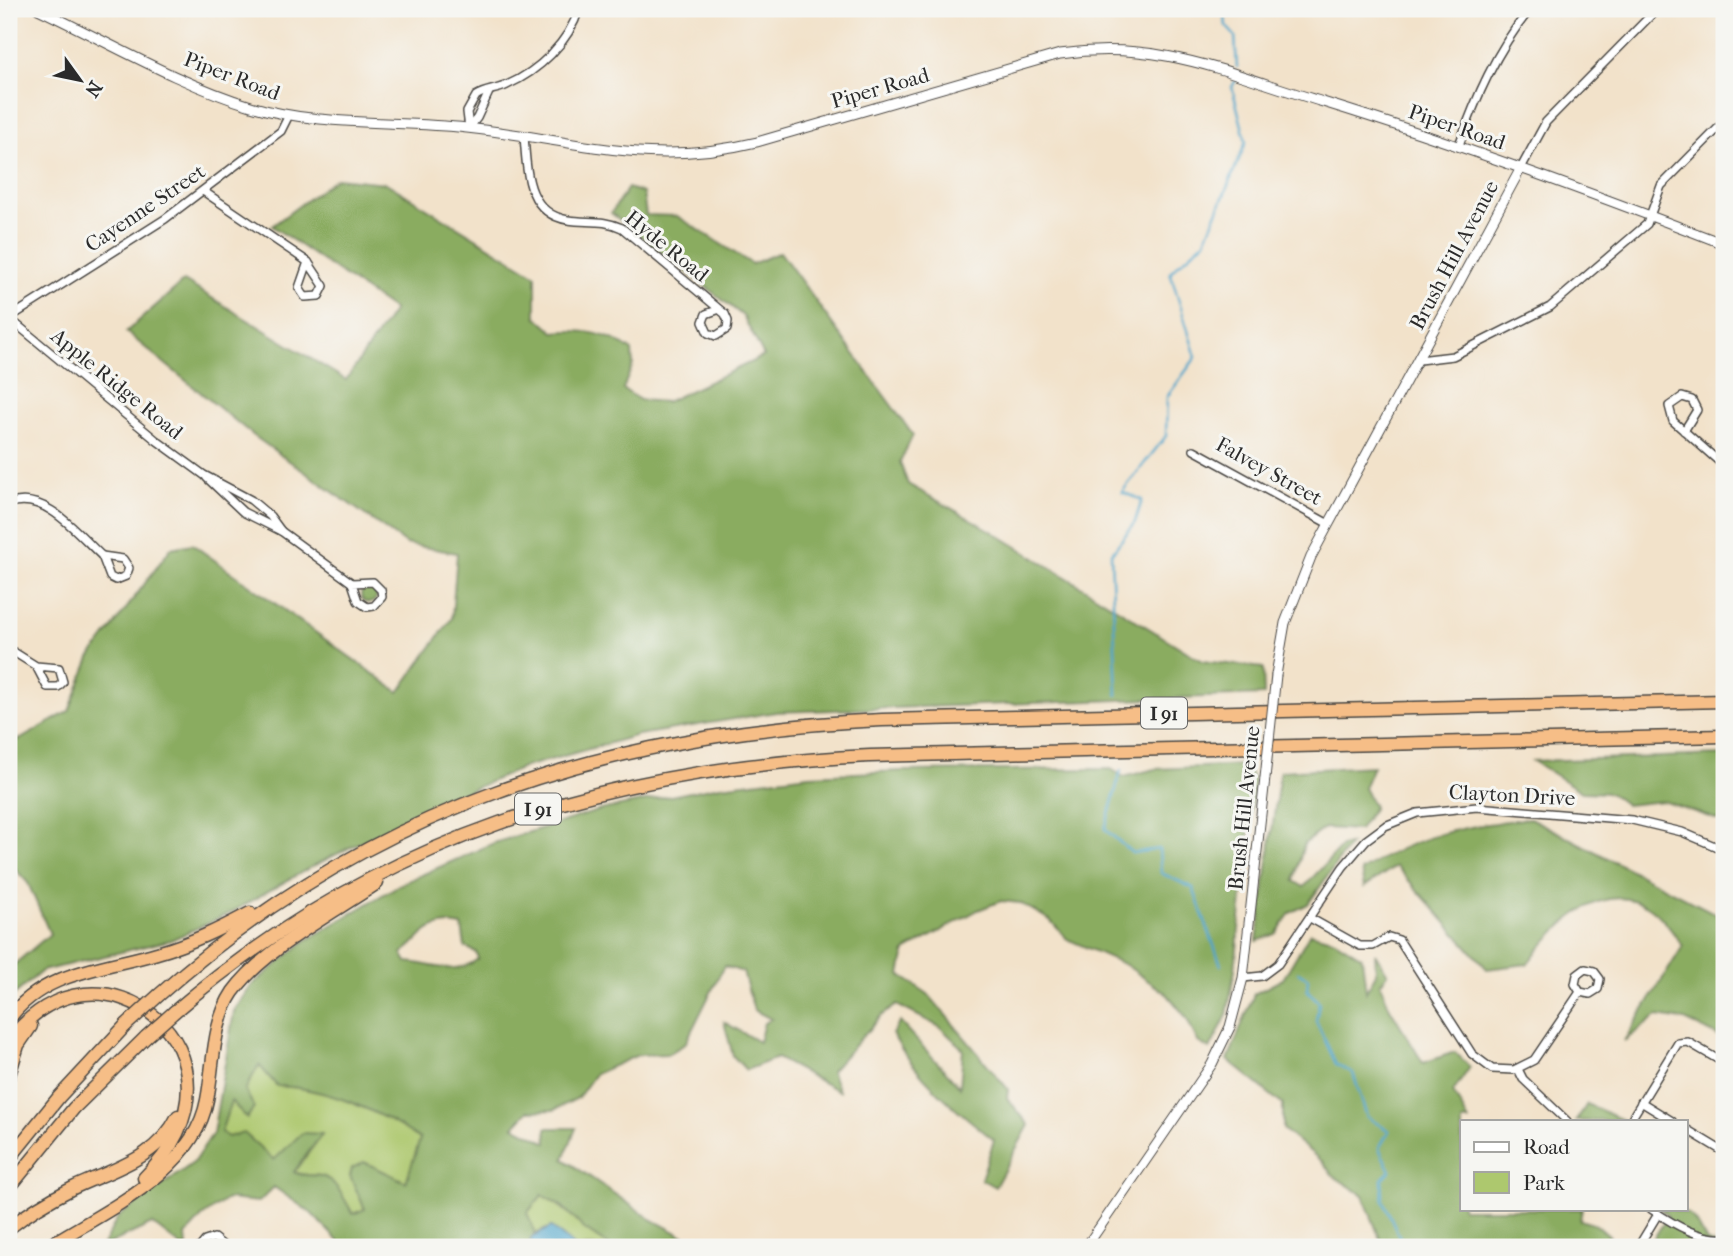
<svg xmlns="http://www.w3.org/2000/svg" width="1733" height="1256" font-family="'IM FELL French Canon',serif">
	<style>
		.green { fill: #adc86e; stroke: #6c7a4c; stroke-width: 2 }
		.forest { fill: #8aac61; stroke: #5a6c46; stroke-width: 2; fill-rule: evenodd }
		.water { fill: #4da5ca; stroke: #3c687a; stroke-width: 2 }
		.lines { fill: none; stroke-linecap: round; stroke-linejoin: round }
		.stream { stroke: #4da5ca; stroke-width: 2.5 }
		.minor-casing { stroke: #494643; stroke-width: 10 }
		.tertiary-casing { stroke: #494643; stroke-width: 11 }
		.motorway-casing { stroke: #494643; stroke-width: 15 }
		.minor { stroke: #fff; stroke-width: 7 }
		.tertiary { stroke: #fff; stroke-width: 9 }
		.motorway { stroke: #f6be87; stroke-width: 12 }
		.tertiary-bridge-casing { stroke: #494643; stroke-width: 11; stroke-linecap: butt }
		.motorway-bridge-casing { stroke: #494643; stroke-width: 15; stroke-linecap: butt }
		.tertiary-bridge { stroke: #fff; stroke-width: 9 }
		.motorway-bridge { stroke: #f6be87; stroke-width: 12 }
		.labels { text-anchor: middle; stroke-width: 6; stroke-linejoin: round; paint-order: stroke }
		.shield { fill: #f6f6f2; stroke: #686867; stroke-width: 2 }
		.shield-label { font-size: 19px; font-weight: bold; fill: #2b2b2b }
		.street-label { font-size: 21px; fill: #2b2b2b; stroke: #f6f6f2 }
	</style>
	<rect width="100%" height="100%" fill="#f6f6f2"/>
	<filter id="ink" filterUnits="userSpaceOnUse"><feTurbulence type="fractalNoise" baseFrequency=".0143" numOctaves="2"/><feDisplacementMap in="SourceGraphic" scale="14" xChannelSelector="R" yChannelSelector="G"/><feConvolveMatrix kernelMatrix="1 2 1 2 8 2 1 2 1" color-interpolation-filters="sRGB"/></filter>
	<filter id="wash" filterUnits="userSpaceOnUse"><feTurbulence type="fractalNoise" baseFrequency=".00686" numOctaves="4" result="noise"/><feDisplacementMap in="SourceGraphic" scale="28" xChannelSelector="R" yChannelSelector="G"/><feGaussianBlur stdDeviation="1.57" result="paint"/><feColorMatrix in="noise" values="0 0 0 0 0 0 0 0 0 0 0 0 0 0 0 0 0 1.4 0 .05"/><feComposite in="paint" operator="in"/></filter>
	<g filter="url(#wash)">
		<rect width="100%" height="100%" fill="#f2e2ca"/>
		<g class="green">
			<path d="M259,1064L277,1086C327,1088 379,1111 421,1139L406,1182L364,1162L351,1176L365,1210L352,1214C345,1202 337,1180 321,1176C311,1174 304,1177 294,1172L322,1135L274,1160L244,1133L228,1137L221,1132L231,1101L247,1118L254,1108L245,1090Z"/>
			<path d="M542,1195C568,1209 587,1230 612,1247H575L551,1227L535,1234L527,1213Z"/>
		</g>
		<g class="forest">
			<path d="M336,178L386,183L536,275V316L554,332C584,329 609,333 632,351L633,364L623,389L640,400L666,402L764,356L743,316L611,213L628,188L643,193L646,215L677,216L752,264L780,252L913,435L900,462L908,484L990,530L1202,661L1263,668L1264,695L776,712L638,735L525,767L435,805L315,865L230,913L171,940L42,971L9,999V969L50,934L28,883L9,862V733L19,740L69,711L90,658L171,548L192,544L399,692L452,618L457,553L406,544L254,436L126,332L184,281L346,380L394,310L272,226Z"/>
			<circle cx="369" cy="595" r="8"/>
			<polygon points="1724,755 1724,822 1663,801 1626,805 1610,793 1582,792 1533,761"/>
			<path d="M1245,765L1254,779L1235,969L1227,1015L1210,1049L1198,1042L1186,1017L1168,995L1126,965L1067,939L1050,920L1020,903L1001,901L978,910L905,951L900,975L928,994L1008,1089L1007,1098L1029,1125L995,1187L981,1179L994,1140C954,1108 918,1079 892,1034L900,1022L960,1087L963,1049L940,1027L897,1005L881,1016L831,1071L839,1091L777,1058L746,1070L733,1056L724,1022L759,1042L764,1023L771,1019L754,1010L743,972L724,966L685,1044L668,1054L638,1055L595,1074L578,1098L554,1110L528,1111L514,1126L547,1143L546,1128H576L564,1159L651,1219L685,1237L691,1247H612L583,1228L563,1207L542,1195L527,1213L535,1234L530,1239L534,1247H352L343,1246L311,1213L274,1187L259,1202L227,1199L202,1217L186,1235L187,1247H182L152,1224L102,1247L118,1217L193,1163L213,1133L234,1011L252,985L305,941L401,884L494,843L601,810L720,786L809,775L902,771L1111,769L1124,777L1155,769ZM448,924L462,926L465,947L476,952L478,959C454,977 433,964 407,962L402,953C421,941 421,927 448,924ZM259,1065L277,1086C327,1088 379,1111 420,1139L406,1182L364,1162L352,1168L350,1176L365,1209L353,1214C345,1201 337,1180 321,1176C311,1174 304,1177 294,1172L322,1134L302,1133L274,1160L244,1133L228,1137L221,1132L231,1101L247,1118L254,1107L245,1090Z"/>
			<polygon points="1373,766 1364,788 1374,807 1359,830 1324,828 1304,844 1294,881 1304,887 1342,846 1350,844 1308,904 1290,913 1276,934 1257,941 1280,771"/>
			<path d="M1530,818L1724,918L1722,1038L1685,1020L1657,1016L1624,1041L1683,946C1674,934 1661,914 1647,906C1599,879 1555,929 1527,964L1487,969L1396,866L1364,887L1361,871C1419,833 1463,827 1530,818Z"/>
			<polygon points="1310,933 1335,940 1362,957 1366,992 1376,973 1375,953 1388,974 1380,984 1390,1008 1423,1063 1455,1052 1470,1067 1453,1092 1469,1121 1462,1121 1462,1209 1582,1209 1580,1220 1596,1225 1610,1237 1605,1247 1379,1247 1380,1239 1363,1195 1332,1175 1324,1163 1283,1129 1283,1105 1228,1060 1254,994 1283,979"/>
			<polygon points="1587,1104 1625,1121 1576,1121"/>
			<path d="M1660,1209C1691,1209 1693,1216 1707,1242L1724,1247H1648L1668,1216Z"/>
		</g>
		<polygon class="water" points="551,1227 575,1247 534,1247 530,1239"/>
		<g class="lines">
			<g class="stream">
				<polyline points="1224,9 1226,26 1235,36 1237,67"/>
				<polyline points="1117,695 1111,554 1135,522 1142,500 1122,492 1166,436 1167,397 1196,357 1170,272 1205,241 1246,142 1232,87 1236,80"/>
				<polyline points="1121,770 1105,829 1132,853 1159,849 1161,873 1193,888 1221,965"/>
				<polyline points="1298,972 1308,978 1307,990 1319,1002 1316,1021 1336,1064 1353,1073 1367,1117 1389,1131 1379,1148 1390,1171 1382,1179 1383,1200 1404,1247"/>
			</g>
		</g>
	</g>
	<g filter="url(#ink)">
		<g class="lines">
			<defs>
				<g id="minor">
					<path d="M469,128L467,112L476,96C485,90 497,90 507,85C539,71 569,42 579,9"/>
					<polyline points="469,128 477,118 489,92"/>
					<path d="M524,136C527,170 526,213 568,220C588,223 603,219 622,228L725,314L728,321L727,329L716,336L708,333L703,322L706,314L717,310"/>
					<path d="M1459,145C1476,98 1496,51 1528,12"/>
					<polyline points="1521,168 1546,122 1657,9"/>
					<polyline points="203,191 308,262"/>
					<polygon points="308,262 324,286 319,296 305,297 299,288"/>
					<polyline points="9,318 165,219 281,131 289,115"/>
					<polyline points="9,318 156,440 204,475 251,500 270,516 281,531"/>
					<polyline points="1419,360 1453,356 1550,307 1647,224 1661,186 1724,122"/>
					<polyline points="1684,431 1697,410 1692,400 1682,397 1669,406 1673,421 1724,466"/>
					<polyline points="1194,450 1327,523"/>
					<polyline points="207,478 243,512 281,531 352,583"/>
					<path d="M9,504C45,490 78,534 102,556"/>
					<polygon points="102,556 123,559 129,568 126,576 116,580 110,577"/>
					<polygon points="373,582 381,590 382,597 374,606 367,607 358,601 352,583"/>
					<polyline points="9,649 36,666 59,668 63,682 58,687 47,687 36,666"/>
					<polyline points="1310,918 1360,946 1373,946 1389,937 1399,940 1472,1054 1492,1069 1514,1070 1534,1060 1580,992 1590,994 1598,989 1600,979 1594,971 1585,969 1577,975 1575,984 1580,992"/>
					<polyline points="1243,978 1262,976 1278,964 1343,867 1366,840 1385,826 1417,813 1477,807 1632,820 1682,832 1724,850"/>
					<polyline points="1518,1069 1523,1079 1567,1121"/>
					<polyline points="1641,1102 1672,1121"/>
					<polyline points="1630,1121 1678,1043 1688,1042 1724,1063"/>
					<polyline points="1686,1129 1724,1152"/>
					<path d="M1651,1209C1671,1223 1699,1240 1724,1238"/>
					<polyline points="200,1247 205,1241 214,1238 225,1247"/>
					<polyline points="1638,1247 1658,1214"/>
				</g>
				<g id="tertiary">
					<path d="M38,9C104,40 181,85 251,106C319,127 396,120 467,128C574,139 646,169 757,142L1060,54C1160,39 1229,74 1323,102C1459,144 1591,193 1724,244"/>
					<polyline points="1276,675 1285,623 1311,557 1521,168"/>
					<polyline points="1086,1247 1212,1064 1230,1027 1243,978 1265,778"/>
				</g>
				<g id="motorway">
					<path d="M159,995C367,809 607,732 882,720L1724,701"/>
					<path d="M174,1012C377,838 605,768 870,756L1724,736"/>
					<path d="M9,1019C43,971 104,969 157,953C190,944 220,929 250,913"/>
					<path d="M9,1042C96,919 269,1055 144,1178"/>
					<polyline points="9,1075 18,1045 31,1026"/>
					<polyline points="9,1159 59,1097 126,1025"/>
					<polyline points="9,1188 74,1108 146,1037"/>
					<path d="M9,1228C29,1212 51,1199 73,1188C113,1169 157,1159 178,1116"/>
					<path d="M47,1247C104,1211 194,1172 207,1100C214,1065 212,1023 233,992C264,949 333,913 377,883"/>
				</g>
			</defs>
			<use href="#minor" class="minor-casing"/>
			<use href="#tertiary" class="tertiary-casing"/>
			<use href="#motorway" class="motorway-casing"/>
			<use href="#minor" class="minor"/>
			<use href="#tertiary" class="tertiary"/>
			<use href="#motorway" class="motorway"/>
			<defs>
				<polyline id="tertiary-bridge" points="1265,778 1276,675"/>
				<g id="motorway-bridge">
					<polyline points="126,1025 159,995"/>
					<polyline points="146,1037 174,1012"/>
				</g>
			</defs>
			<use href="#tertiary-bridge" class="tertiary-bridge-casing"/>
			<use href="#motorway-bridge" class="motorway-bridge-casing"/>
			<use href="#tertiary-bridge" class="tertiary-bridge"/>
			<use href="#motorway-bridge" class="motorway-bridge"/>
		</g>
	</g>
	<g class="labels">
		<g class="shield">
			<rect x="1141" y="697.5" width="46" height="31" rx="5"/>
			<rect x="515" y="793.5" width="46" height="31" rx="5"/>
		</g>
		<g class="shield-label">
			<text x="1164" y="720">I 91</text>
			<text x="538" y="816">I 91</text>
		</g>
		<g class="street-label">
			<text transform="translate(232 76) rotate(21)" y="7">Piper Road</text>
			<text transform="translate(880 88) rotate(-16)" y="7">Piper Road</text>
			<text transform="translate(1457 127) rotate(19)" y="7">Piper Road</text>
			<text transform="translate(145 208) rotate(-34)" y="7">Cayenne Street</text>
			<text transform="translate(667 246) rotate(39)" y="7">Hyde Road</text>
			<text transform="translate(1454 255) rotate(-62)" y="7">Brush Hill Avenue</text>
			<text transform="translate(117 384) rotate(39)" y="7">Apple Ridge Road</text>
			<text transform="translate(1269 471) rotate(29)" y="7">Falvey Street</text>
			<text transform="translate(1512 795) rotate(3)" y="7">Clayton Drive</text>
			<text transform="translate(1244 808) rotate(-84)" y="7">Brush Hill Avenue</text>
		</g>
	</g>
	<rect width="1733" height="1256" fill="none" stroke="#f6f6f2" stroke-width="35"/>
	<rect x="1460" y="1120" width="228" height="91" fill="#f6f6f2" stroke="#a5a5a2" stroke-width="2"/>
	<rect x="1474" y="1142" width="35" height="10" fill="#ffffff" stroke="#a5a5a2" stroke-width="2"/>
	<text x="1523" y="1154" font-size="21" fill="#2b2b2b">Road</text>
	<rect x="1474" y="1172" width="35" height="21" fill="#adc86e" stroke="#a5a5a2" stroke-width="2"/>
	<text x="1523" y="1190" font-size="21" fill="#2b2b2b">Park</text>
	<g transform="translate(80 80) rotate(123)" stroke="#f6f6f2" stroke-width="5" paint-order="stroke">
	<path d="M0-5L12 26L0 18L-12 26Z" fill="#2b2b2b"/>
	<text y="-10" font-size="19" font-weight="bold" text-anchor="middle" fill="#2b2b2b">N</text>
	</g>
</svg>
